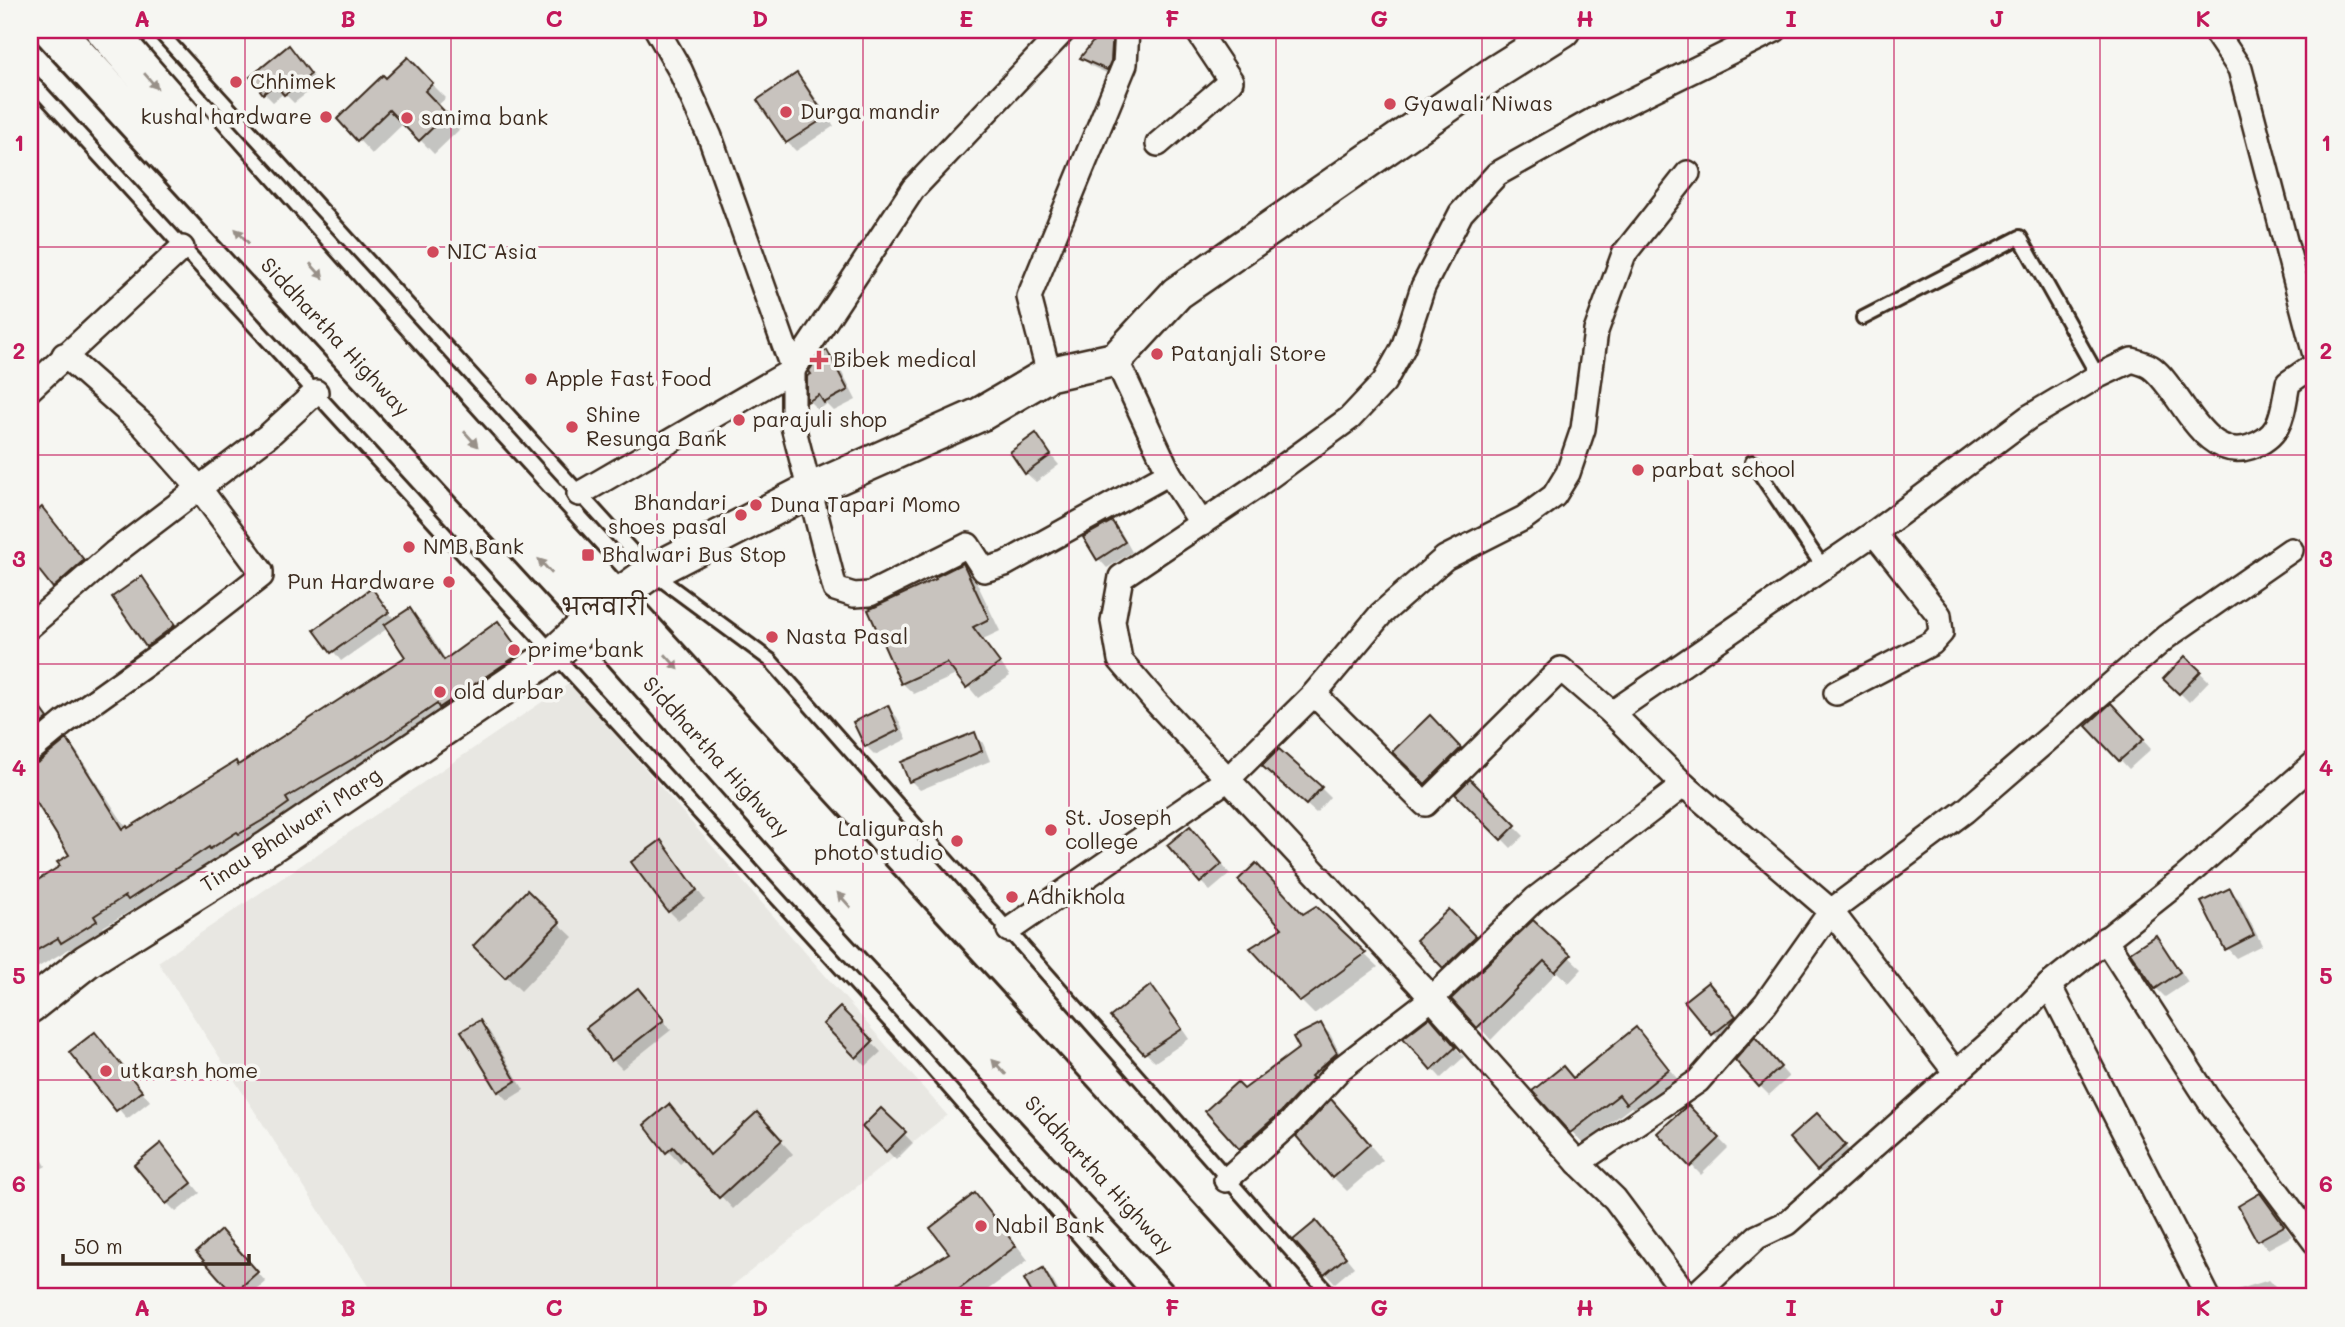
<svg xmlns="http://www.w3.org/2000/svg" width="2345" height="1327" font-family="Mali,'Playpen Sans Deva',sans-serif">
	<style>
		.built { fill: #e8e7e2 }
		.shadow { fill: #0003 }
		.building { fill: #c8c3be; stroke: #3b2a1e; stroke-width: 2 }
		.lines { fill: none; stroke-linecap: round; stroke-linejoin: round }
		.lane-casing { stroke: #3b2a1e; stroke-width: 18 }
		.street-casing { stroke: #3b2a1e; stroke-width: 28 }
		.secondary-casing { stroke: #3b2a1e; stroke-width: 38 }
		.highway-casing { stroke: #3b2a1e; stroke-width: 44 }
		.lane { stroke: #f6f6f2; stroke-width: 12 }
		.street { stroke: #f6f6f2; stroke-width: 23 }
		.secondary { stroke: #f6f6f2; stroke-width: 33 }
		.highway { stroke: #f6f6f2; stroke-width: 38 }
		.oneway { fill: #989088 }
		.grid { fill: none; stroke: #c2185b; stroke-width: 2; stroke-opacity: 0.55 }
		.poi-dot { fill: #d1495b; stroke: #f6f6f2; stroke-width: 2.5 }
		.labels { text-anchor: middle; stroke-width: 7; stroke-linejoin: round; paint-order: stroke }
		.poi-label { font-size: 21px; fill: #3b2a1e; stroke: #f6f6f2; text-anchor: start }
		.street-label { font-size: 21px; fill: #3b2a1e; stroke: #f6f6f2 }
		.neighbourhood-label { font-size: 23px; fill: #3b2a1e; stroke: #f6f6f2 }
		.neatline { fill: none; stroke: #c2185b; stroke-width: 2.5 }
		.grid-label { font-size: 23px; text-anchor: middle; font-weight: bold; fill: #c2185b }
	</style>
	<rect width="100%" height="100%" fill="#f6f6f2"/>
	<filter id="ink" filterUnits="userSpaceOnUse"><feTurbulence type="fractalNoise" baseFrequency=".0143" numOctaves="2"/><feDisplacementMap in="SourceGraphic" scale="14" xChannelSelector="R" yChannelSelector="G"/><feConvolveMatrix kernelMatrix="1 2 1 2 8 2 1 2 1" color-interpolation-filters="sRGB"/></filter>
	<g filter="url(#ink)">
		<polygon class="built" points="570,683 947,1115 718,1297 375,1297 158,962"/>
		<g class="shadow">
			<polygon points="1105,30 1127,30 1117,78 1091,66 1082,58"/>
			<polygon points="298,57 319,84 294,103 284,93 273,102 264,93"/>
			<polygon points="408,60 446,98 437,106 460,129 434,154 404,123 372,154 339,119"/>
			<polygon points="797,75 806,84 834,126 796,151 787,142"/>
			<polygon points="827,352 836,361 856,400 834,411 827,404 818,410 809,401"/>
			<polygon points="1035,436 1059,465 1036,482 1026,473"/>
			<polygon points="41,510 97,575 68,601 30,557 30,519"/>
			<polygon points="1111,523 1121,532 1132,552 1107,568 1098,558"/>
			<polygon points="963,565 974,577 1000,631 983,639 1010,676 978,698 958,674 914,694 902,683 938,580"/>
			<polygon points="142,579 151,588 183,635 157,655 147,646"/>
			<polygon points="372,591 395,620 410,611 421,621 446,660 497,623 531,665 222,859 221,857 140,910 137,907 103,927 107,933 74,953 69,949 30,972 30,887 62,867 71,855 30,789 30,766 34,766 67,741 77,752 128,830 239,766 407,657 388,628 341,661 317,630"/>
			<polygon points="2185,658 2209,681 2189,702 2166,679"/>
			<polygon points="30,691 58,730 30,755"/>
			<polygon points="888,707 897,717 907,739 875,755 866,746"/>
			<polygon points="2120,715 2151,749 2129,769 2089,726"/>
			<polygon points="1430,718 1474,763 1440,797 1395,752"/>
			<polygon points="974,734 983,743 990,761 920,790 911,781"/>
			<polygon points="1273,775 1321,788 1330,797 1316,813"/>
			<polygon points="1470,781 1524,836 1511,848 1458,794"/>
			<polygon points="1199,837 1230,874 1210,891 1201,882"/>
			<polygon points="661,842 705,900 678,920 669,911"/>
			<polygon points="2230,890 2239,899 2262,945 2236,958 2227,948"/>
			<polygon points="527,893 573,937 521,991 475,946"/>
			<polygon points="1315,908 1378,967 1314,1014 1301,1001 1303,916"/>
			<polygon points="1449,911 1483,947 1453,976 1419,940"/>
			<polygon points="1533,923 1582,969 1569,983 1557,972 1491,1040 1454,999"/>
			<polygon points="2155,937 2164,946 2188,982 2165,997 2156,988"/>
			<polygon points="1708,984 1743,1026 1723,1043 1714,1034"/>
			<polygon points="1151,987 1160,996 1189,1039 1155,1062 1146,1053"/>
			<polygon points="638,990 671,1030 622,1069 613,1060"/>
			<polygon points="840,1009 881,1052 866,1066 825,1024"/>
			<polygon points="479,1022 489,1031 524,1090 508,1100 499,1091"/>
			<polygon points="1320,1025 1330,1034 1345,1063 1250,1157 1242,1149 1289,1107 1244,1091 1301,1049"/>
			<polygon points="1439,1029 1464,1057 1441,1078 1405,1039"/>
			<polygon points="1636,1030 1680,1082 1639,1114 1631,1107 1583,1144 1535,1091 1574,1079"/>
			<polygon points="104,1043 150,1101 127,1119 72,1052"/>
			<polygon points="1764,1049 1789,1077 1769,1095 1760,1086"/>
			<polygon points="669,1106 712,1156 769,1128 793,1154 733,1209 686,1159 680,1164 668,1151"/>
			<polygon points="1688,1107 1728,1148 1701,1175 1660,1133"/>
			<polygon points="881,1110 913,1143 896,1160 864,1127"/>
			<polygon points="1345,1116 1383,1160 1347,1191 1333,1177"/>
			<polygon points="1826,1124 1854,1156 1828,1179 1818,1170"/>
			<polygon points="30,1139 46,1166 30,1175"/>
			<polygon points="161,1145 200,1193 176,1212 167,1203"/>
			<polygon points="975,1195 988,1208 1028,1260 978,1297 877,1297 952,1254"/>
			<polygon points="2260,1195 2292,1236 2268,1249 2259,1240 2240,1206"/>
			<polygon points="1325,1232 1354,1267 1335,1283 1296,1240"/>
			<polygon points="230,1241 266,1282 249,1297 239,1297 199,1252"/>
			<polygon points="1043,1270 1052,1279 1062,1297 1036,1297 1026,1279"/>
			<polygon points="2269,1280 2278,1289 2281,1297 2228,1297 2227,1293"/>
		</g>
		<g class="building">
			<polygon points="1102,30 1113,30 1111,61 1107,70 1080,58"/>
			<polygon points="289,45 311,74 284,95 275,84 263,94 250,77"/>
			<polygon points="408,57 433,83 425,91 447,114 419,141 389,110 357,141 337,119 383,75 386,78"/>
			<polygon points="797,73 826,117 786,143 757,100"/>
			<polygon points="827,350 848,390 824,403 819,395 807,402 807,376 811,374 809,371 821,353"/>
			<polygon points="1036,433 1051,455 1025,474 1010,452"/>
			<polygon points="42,507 84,560 53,588 30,559 30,517"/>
			<polygon points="1112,521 1125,542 1097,560 1083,537"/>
			<polygon points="963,563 989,619 973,627 1000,663 966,688 947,663 901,684 868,610 936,579 935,577"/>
			<polygon points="142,576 175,625 146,647 112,597"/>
			<polygon points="372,588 389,612 331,653 314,630"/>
			<polygon points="410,608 444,660 498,621 521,653 439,708 437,704 375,746 286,798 289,803 272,815 239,834 237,832 210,849 209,847 128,900 125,896 94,916 97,921 61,943 58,938 37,950 30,937 30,885 60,866 57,862 69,855 30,792 30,765 39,762 67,739 123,829 127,826 128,828 236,761 238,765 405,657 384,625"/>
			<polygon points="2185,656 2201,671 2179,694 2163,679"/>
			<polygon points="30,693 48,718 30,733"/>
			<polygon points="2111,703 2144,739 2119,761 2086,726"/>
			<polygon points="888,705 899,730 865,747 853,722"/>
			<polygon points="1430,715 1461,748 1425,784 1392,752"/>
			<polygon points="975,732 982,751 909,782 901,762"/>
			<polygon points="1279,749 1322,787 1306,805 1262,766"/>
			<polygon points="1470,779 1516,825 1501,840 1455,794"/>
			<polygon points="1190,826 1222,864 1200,883 1167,845"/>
			<polygon points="661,840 697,890 668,912 631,862"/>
			<polygon points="1256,863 1303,914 1316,906 1366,953 1300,1002 1250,948 1282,928 1238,880"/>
			<polygon points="2230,888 2254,935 2225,950 2201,902"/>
			<polygon points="527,890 560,922 505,978 473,946"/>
			<polygon points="1449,909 1476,937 1443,968 1416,940"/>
			<polygon points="1533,920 1571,955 1555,972 1544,961 1477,1028 1451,999"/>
			<polygon points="2156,935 2180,972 2155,989 2130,952"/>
			<polygon points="1708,982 1736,1016 1712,1035 1684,1001"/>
			<polygon points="1151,985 1182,1029 1144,1054 1110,1017"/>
			<polygon points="638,988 664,1020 611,1061 586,1028"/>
			<polygon points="840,1007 873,1041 856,1058 823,1024"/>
			<polygon points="1430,1017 1456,1047 1431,1070 1403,1038"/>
			<polygon points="480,1020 516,1081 498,1092 461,1031"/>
			<polygon points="1321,1023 1337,1053 1311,1076 1313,1078 1281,1112 1239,1149 1205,1111 1237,1082 1244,1089 1299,1048 1293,1037"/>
			<polygon points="1636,1027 1669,1069 1626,1104 1619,1095 1570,1133 1532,1091 1563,1066 1573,1078"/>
			<polygon points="95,1032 142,1091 116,1111 69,1052"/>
			<polygon points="1755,1037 1781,1067 1759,1087 1735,1060"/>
			<polygon points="1331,1099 1370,1144 1332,1178 1296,1136"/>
			<polygon points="669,1104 710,1155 757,1112 782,1140 719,1198 673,1147 666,1153 644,1125"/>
			<polygon points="1688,1105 1720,1138 1690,1167 1657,1133"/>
			<polygon points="881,1108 906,1132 886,1152 862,1127"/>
			<polygon points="1817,1113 1846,1145 1817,1171 1789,1138"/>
			<polygon points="161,1143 192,1183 166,1204 134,1165"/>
			<polygon points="975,1193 1016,1246 949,1297 874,1297 949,1253 930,1228"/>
			<polygon points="2260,1193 2284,1226 2257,1241 2238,1206"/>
			<polygon points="1316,1221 1346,1257 1324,1275 1293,1240"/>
			<polygon points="221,1230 258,1272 233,1294 196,1252"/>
			<polygon points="1043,1268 1059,1297 1034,1297 1024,1279"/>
		</g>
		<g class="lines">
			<defs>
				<g id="lane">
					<polyline points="158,30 651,572 770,660 1332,1297"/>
					<polyline points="30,80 924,1059 1132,1297"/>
					<polyline points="1863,318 2020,237 2098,376"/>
					<polyline points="1752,462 1823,567"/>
				</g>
				<g id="street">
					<polyline points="657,30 680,70 710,137 793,370 793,426 835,589 854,595 870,594 968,545 984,570 1005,564 1169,473"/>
					<polyline points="2214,30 2240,69 2315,355"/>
					<polyline points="1158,144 1231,81 1197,30"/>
					<polyline points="1116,359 1169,473 1202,524"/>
					<polyline points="1049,374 1029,297 1125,64 1127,30"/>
					<polyline points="30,389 182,248"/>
					<polyline points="579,494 793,370 913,189 1064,30"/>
					<polyline points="30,626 114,553 269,435 316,392"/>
					<polyline points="1836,693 1932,643 1941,633 1939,615 1874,533"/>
					<polyline points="1314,694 1425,804 1561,669 1612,713 1684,785"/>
					<path d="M1612,713L1874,533L2029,417L2098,376L2132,360C2138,362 2147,364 2152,368C2181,390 2203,463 2250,447C2283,436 2282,413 2288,383L2307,370L2315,369"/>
					<polyline points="30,751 65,722 170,647 261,576 261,571 200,489 143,425 64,355"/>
					<polyline points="1009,930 1228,779 1314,694 1381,614 1445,558 1524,518 1554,496 1568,473 1583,429 1596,331 1624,254 1688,173"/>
					<polyline points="2105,939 2210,1102 2315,1242"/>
					<polyline points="2049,985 2208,1297"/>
					<polyline points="1578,1163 1698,1081 1766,1003 1831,911 1956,1073"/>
					<polyline points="1226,1180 1291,1122 1340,1069 1431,999 1535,899 1684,785 1831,911 1965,811 2166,637 2291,550"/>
					<polyline points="1688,1297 1615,1199 1578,1163 1420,985 1155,701 1120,660 1113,621 1121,577 1254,488 1350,418 1384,382 1403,348 1423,287 1461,213 1497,174 1606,113 1775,30"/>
					<polyline points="1693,1297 1757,1237 1787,1223 2011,1024 2049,985 2185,877 2315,763"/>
				</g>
				<polyline id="secondary" points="30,1006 87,961 269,847 554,654 615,598 651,572 810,490 981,414 1049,374 1116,359 1177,293 1496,72 1563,30"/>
				<g id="highway">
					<polyline points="53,30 593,617 841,897 1211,1297"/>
					<path d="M106,30C478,461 871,874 1252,1297"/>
				</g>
			</defs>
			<use href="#lane" class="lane-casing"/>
			<use href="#street" class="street-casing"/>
			<use href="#secondary" class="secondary-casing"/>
			<use href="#highway" class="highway-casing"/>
			<use href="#lane" class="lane"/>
			<use href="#street" class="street"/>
			<use href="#secondary" class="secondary"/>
			<use href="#highway" class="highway"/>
		</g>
		<defs><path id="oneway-solid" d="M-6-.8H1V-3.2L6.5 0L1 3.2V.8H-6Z" transform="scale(1.75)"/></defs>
		<g class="oneway">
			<use href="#oneway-solid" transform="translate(151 81) rotate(49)"/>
			<use href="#oneway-solid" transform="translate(242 236) rotate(-133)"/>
			<use href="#oneway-solid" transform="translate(317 271) rotate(48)"/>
			<use href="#oneway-solid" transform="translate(471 439) rotate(48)"/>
			<use href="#oneway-solid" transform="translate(545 566) rotate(-133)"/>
			<use href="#oneway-solid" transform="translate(672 662) rotate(48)"/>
			<use href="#oneway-solid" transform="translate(844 900) rotate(-132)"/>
			<use href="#oneway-solid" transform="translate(999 1067) rotate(-133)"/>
		</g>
	</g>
	<path class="grid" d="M245,30V1297M451,30V1297M657,30V1297M863,30V1297M1069,30V1297M1276,30V1297M1482,30V1297M1688,30V1297M1894,30V1297M2100,30V1297M30,247H2315M30,455H2315M30,664H2315M30,872H2315M30,1080H2315"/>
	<g class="poi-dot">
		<circle cx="236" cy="82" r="7"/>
		<circle cx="1390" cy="104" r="7"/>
		<circle cx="786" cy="112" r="7"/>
		<circle cx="326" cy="117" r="7"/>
		<circle cx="407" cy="118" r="7"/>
		<circle cx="433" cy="252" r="7"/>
		<circle cx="1157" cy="354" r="7"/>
		<path d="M815.5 349.5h7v7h7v7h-7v7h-7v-7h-7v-7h7z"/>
		<circle cx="531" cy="379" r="7"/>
		<circle cx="739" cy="420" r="7"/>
		<circle cx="572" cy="427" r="7"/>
		<circle cx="1638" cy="470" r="7"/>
		<circle cx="756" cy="505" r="7"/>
		<circle cx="741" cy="515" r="7"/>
		<circle cx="409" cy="547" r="7"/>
		<rect x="581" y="548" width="14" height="14" rx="3.5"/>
		<circle cx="449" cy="582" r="7"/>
		<circle cx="772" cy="637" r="7"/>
		<circle cx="514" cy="650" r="7"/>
		<circle cx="440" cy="692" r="7"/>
		<circle cx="1051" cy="830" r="7"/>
		<circle cx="957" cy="841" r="7"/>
		<circle cx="1012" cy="897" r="7"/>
		<circle cx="106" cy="1071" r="7"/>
		<circle cx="981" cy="1226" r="7"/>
	</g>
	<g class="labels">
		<g class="poi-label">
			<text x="250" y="89">Chhimek</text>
			<text x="1404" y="111">Gyawali Niwas</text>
			<text x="800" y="119">Durga mandir</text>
			<text x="312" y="124" text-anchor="end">kushal hardware</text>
			<text x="421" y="125">sanima bank</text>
			<text x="447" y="259">NIC Asia</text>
			<text x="1171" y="361">Patanjali Store</text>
			<text x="833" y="367">Bibek medical</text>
			<text x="545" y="386">Apple Fast Food</text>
			<text x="586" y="422">Shine<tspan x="586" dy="24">Resunga Bank</tspan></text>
			<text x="753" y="427">parajuli shop</text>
			<text x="1652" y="477">parbat school</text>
			<text x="727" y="510" text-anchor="end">Bhandari<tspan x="727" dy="24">shoes pasal</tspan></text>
			<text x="770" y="512">Duna Tapari Momo</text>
			<text x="423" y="554">NMB Bank</text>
			<text x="602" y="562">Bhalwari Bus Stop</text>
			<text x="435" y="589" text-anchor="end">Pun Hardware</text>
			<text x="786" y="644">Nasta Pasal</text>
			<text x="528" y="657">prime bank</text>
			<text x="454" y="699">old durbar</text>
			<text x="1065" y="825">St. Joseph<tspan x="1065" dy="24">college</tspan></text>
			<text x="943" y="836" text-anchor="end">Laligurash<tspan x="943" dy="24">photo studio</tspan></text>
			<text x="1026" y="904">Adhikhola</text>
			<text x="120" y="1078">utkarsh home</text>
			<text x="995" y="1233">Nabil Bank</text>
		</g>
		<g class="street-label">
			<text transform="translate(335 337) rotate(47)" y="7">Siddhartha Highway</text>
			<text transform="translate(716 757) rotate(48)" y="7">Siddhartha Highway</text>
			<text transform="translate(291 830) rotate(-33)" y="7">Tinau Bhalwari Marg</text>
			<text transform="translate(1099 1175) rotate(47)" y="7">Siddhartha Highway</text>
		</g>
		<g class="neighbourhood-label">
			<text x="604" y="615">भलवारी</text>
		</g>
	</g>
	<rect width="2345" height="1327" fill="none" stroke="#f6f6f2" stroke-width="77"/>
	<path d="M63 1254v10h186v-10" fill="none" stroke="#3b2a1e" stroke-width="3.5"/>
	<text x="74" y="1254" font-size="21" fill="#3b2a1e" stroke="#f6f6f2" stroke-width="5" paint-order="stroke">50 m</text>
	<rect x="38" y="38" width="2268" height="1250" class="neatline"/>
	<g class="grid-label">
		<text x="142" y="27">A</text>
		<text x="348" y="27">B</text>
		<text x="554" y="27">C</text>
		<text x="760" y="27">D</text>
		<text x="966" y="27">E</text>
		<text x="1172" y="27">F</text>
		<text x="1379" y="27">G</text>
		<text x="1585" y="27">H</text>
		<text x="1791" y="27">I</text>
		<text x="1997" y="27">J</text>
		<text x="2203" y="27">K</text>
		<text x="19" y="151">1</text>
		<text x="2326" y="151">1</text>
		<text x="19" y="359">2</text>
		<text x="2326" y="359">2</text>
		<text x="19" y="567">3</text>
		<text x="2326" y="567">3</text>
		<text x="19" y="776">4</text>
		<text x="2326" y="776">4</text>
		<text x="19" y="984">5</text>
		<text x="2326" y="984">5</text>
		<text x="19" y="1192">6</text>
		<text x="2326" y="1192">6</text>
		<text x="142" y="1316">A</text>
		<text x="348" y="1316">B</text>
		<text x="554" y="1316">C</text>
		<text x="760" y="1316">D</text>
		<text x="966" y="1316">E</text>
		<text x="1172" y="1316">F</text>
		<text x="1379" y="1316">G</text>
		<text x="1585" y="1316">H</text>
		<text x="1791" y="1316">I</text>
		<text x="1997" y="1316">J</text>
		<text x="2203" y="1316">K</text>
	</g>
</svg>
